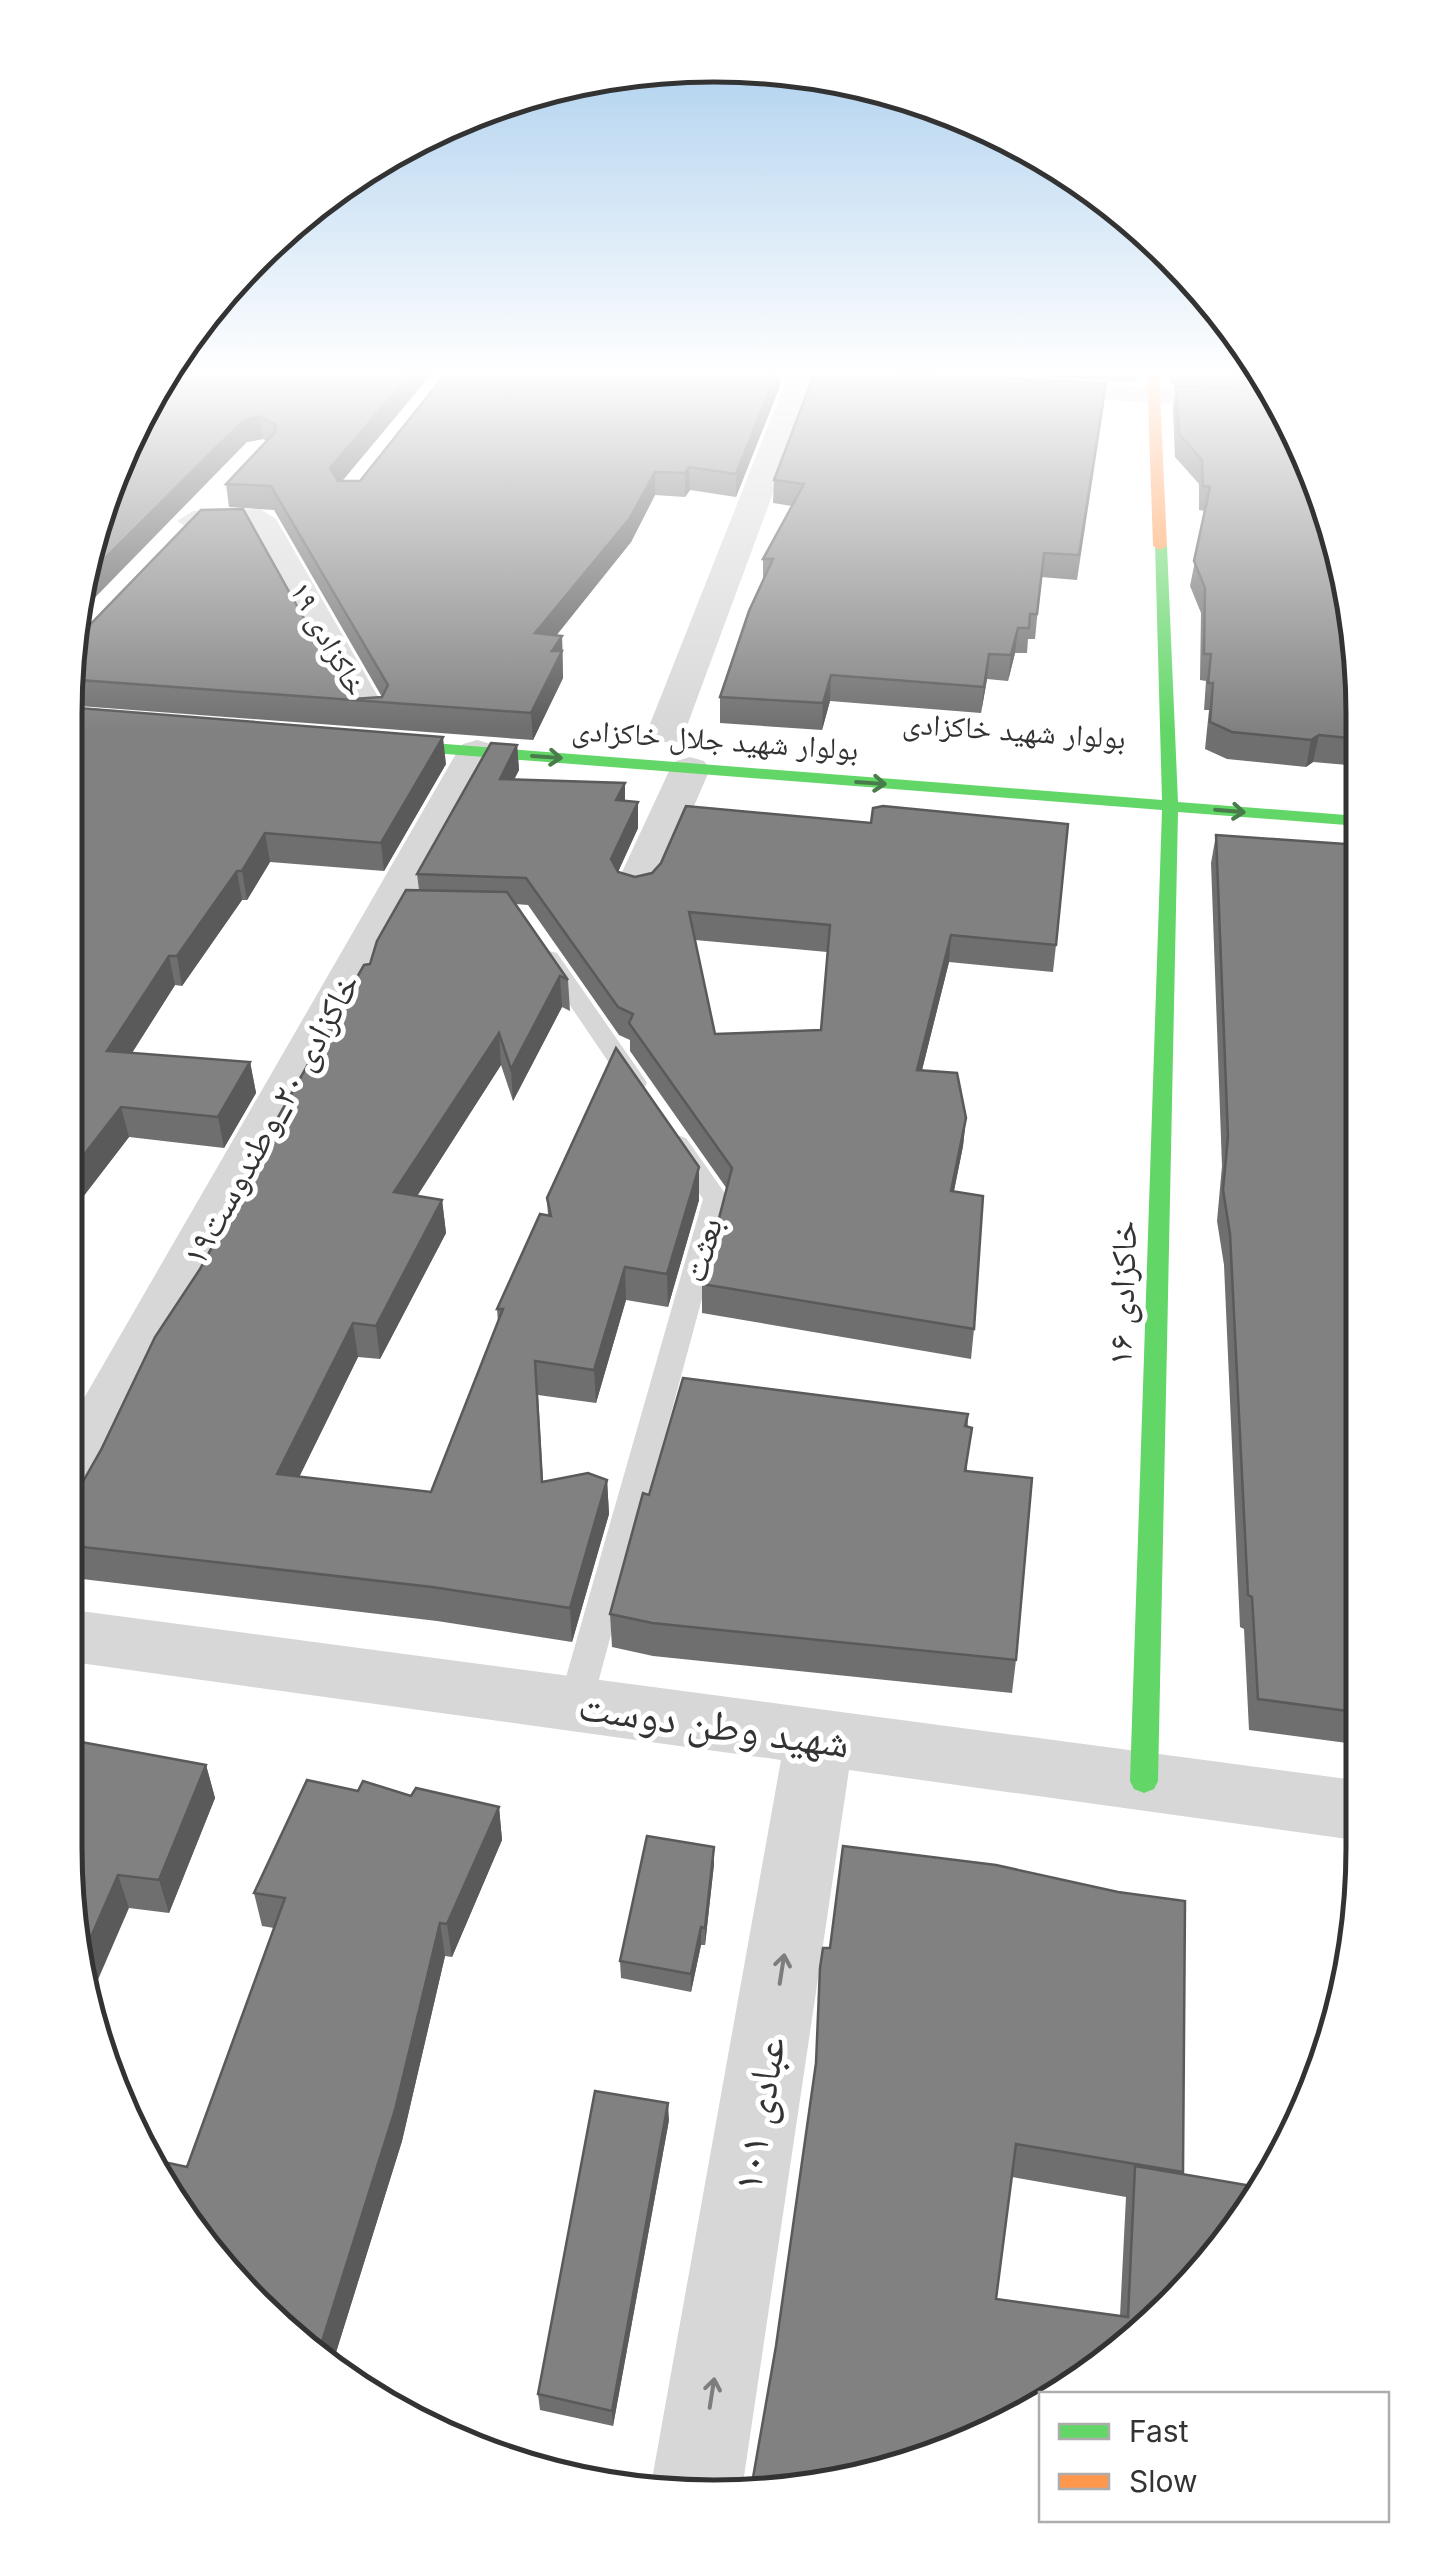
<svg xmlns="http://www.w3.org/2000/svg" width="1429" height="2562" font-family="Inter,'Noto Naskh Arabic',sans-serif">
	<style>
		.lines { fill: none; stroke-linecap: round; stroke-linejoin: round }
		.lane { fill: #d7d7d7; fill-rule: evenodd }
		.street { fill: #d7d7d7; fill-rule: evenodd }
		.fast { fill: #63d668; fill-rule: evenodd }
		.slow { fill: #ff974d; fill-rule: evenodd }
		.wall { fill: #6f6f6f; fill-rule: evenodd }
		.shaded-wall { fill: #5a5a5a }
		.building { fill: #818181; stroke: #5a5a5a; stroke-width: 2.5; fill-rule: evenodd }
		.oneway { stroke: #497c4b }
		.oneway2 { stroke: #7d7d7d }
		.labels { text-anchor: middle; stroke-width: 10; stroke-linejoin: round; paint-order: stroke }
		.far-street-label { font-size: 30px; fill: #333; stroke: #fff }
		.street-label { font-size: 35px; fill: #333; stroke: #fff }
		.near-street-label { font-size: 42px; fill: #333; stroke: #fff }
		.rim { fill: none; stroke: #333; stroke-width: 5 }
	</style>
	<rect width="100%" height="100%" fill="#fff"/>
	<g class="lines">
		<g class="lane">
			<polygon points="549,951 557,953 644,1078 647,1083 644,1088 626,1088 538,958"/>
			<polygon points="677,1135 686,1138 729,1199 592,1705 587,1715 575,1719 563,1715 558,1705 703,1199 664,1143"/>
		</g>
		<g class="street">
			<polygon points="701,371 896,375 900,381 886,389 813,385 684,734 679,742 651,742 646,734 785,383 714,379"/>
			<polygon points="1032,381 1274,393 1282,410 1022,395 1018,389"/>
			<polygon points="260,509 276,519 388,714 382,722 356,722 350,714 249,529 193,531 177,521 193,511"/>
			<polygon points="477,740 491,744 497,752 87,1501 65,1507 65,1431 457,752 463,744"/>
			<polygon points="690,757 704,761 710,769 659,887 652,896 637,900 622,896 615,887 670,769 676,761"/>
			<polygon points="65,1609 1362,1781 1362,1841 849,1770 742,2490 740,2494 651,2485 781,1760 65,1661"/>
		</g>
		<polygon class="fast" points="1155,543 1167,546 1178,802 1359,816 1359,826 1178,812 1158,1781 1154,1789 1144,1793 1134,1789 1130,1781 1162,810 368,748 360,743 368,738 1162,800"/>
		<polygon class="slow" points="1147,371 1159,371 1167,546 1160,550 1153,546"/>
	</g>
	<g class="wall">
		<polygon points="168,372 433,372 342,481 360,481 447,372 780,372 780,386 736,497 690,490 685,497 655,495 631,542 556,636 562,636 563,678 533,740 66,705 66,673 344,690 353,699 382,697 274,510 229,507 226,484 266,441 263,439 247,442"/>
		<polygon points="952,372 1137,372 1136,382"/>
		<polygon points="1168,372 1263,372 1329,505 1358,630 1359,766 1313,762 1306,767 1227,759 1205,749 1209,710 1204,710 1206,681 1200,680 1201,613 1190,586 1205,511 1199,510 1199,484 1175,457 1173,408 1176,386 1259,390 1171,384"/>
		<polygon points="1104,404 1077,580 1041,577 1035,639 1028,639 1027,653 1015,653 1008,681 987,679 981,713 830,701 822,730 720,723 720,697 763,581 763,559 792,506 773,503 774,480"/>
		<polygon points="66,707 446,764 384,871 270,862 247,900 242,900 182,986 175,985 132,1053 250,1062 256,1093 224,1148 129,1137 66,1219"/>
		<path d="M517,745L519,770L514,779L625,783V801L638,802V828L618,872L635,877L1056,945L1053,972L949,962L922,1070L966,1118L963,1146L954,1191L974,1329L971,1359L702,1313V1284L727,1189L630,1051V1040L619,1035L528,905L515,904L568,980L570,1011L562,1007L513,1101L501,1065L417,1196L442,1200L446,1233L380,1359L358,1357L299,1477L431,1492L498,1322L497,1309L548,1216L547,1198L699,1167V1200L668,1307L626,1300L596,1403L538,1395L543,1482L607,1480L609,1514L572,1642L437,1621L65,1577V1513L277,1128L276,1121L370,964L419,890L417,874ZM695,940L827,952L821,1030L715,1034Z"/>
		<polygon points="1216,835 1359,845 1362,1745 1249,1730 1244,1629 1240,1627 1224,1265 1217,1221 1222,1166 1211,863"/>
		<polygon points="968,1414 967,1472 1016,1660 1012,1693 653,1656 612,1647 610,1614"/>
		<polygon points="206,1765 215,1798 169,1913 129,1908 65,1848"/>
		<polygon points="358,1791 499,1807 502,1840 452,1957 445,1956 402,2141 333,2362 187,2167 274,1928 262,1926 254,1893"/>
		<polygon points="714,1864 705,1945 701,1945 691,1992 621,1978 620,1961"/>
		<path d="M815,2070L1183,2172L1143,2335L776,2346ZM1012,2177L1126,2197L1120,2316L996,2299Z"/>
		<polygon points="669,2120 613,2426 540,2410 538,2394"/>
	</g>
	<g class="shaded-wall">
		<polygon points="412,372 433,372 333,492 330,468"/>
		<polygon points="777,372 780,372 780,386 736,497 736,474"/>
		<polygon points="260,416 263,439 247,442 75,618 81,582 244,420"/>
		<polygon points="689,467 690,490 685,497 685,473"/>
		<polygon points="655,472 655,495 631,542 537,659 535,633"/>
		<polygon points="1018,628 1015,653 1008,681 1011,655"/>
		<polygon points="562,636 563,678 533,740 531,713 552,651"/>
		<polygon points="989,654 987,679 981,713 984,687"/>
		<polygon points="831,675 830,701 822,730 823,703"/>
		<polygon points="1319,735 1313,762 1306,767 1311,740"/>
		<polygon points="443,737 446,764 384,871 381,843"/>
		<polygon points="517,745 519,770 502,804 500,779"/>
		<polygon points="625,783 625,809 616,800"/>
		<polygon points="638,802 638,828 612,885 611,859"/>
		<polygon points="265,833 270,862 247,900 242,871"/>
		<polygon points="237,871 242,900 182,986 177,956"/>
		<polygon points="951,935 949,962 915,1098 917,1070"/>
		<polygon points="169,956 175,985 114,1081 107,1051"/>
		<polygon points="560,976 562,1007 513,1101 511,1069"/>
		<polygon points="499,1033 501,1065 398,1226 394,1192"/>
		<polygon points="250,1062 256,1093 224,1148 218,1117"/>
		<polygon points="121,1107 129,1137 66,1219 66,1178"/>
		<polygon points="966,1118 963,1146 948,1220 951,1191"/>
		<polygon points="699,1167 699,1200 668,1307 667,1274"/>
		<polygon points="442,1200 446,1233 380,1359 376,1326"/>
		<polygon points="625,1267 626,1300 596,1403 594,1370"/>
		<polygon points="353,1323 358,1357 284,1508 277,1474"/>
		<polygon points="607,1480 609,1514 572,1642 570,1608"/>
		<polygon points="206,1765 215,1798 169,1913 159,1880"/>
		<polygon points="499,1807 502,1840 452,1957 447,1924"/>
		<polygon points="714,1847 714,1864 705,1945 705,1928"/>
		<polygon points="118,1875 129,1908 90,1998 83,1955"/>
		<polygon points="440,1923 445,1956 402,2141 333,2362 336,2371 324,2359 320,2348"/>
		<polygon points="701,1927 701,1945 691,1992 691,1974"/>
		<polygon points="668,2103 669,2120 613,2426 612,2411"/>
	</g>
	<g class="building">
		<polygon points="168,372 412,372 330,468 338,481 360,481 447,372 777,372 736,474 689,467 685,473 655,472 630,518 535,633 562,636 552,651 562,651 531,713 66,679 73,635 80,635 201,510 243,509 344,690 353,699 382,697 388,685 271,486 226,484 276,431 275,425 260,416 244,420 81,582 87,546 152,390"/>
		<polygon points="815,372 889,372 1106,383 1079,555 1044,553 1037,614 1030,614 1029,628 1018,628 1011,655 989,654 984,687 831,675 823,703 720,697 749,611 773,559 763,559 804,484 774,480"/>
		<polygon points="1176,386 1273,391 1329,505 1358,630 1359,739 1319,735 1311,740 1232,732 1210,722 1213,683 1208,683 1211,654 1204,654 1205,588 1194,561 1210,487 1203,486 1202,460 1179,434"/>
		<polygon points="66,707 443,737 381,843 265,833 242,871 237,871 177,956 169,956 107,1051 250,1062 218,1117 121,1107 66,1178"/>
		<path d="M491,743L517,745L500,779L625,783L616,800L638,802L611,859L618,872L635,877L652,873L661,863L686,806L871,823L873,808L883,806L1068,824L1056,945L951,935L917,1070L957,1073L966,1118L951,1191L983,1196L974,1329L702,1284L732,1168L629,1023L633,1014L618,1007L526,878L417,874ZM689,912L830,925L821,1030L715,1034Z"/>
		<polygon points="1216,835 1359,845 1362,1713 1258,1699 1252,1597 1248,1595 1230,1234 1223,1190 1228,1136"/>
		<polygon points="406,890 507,892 568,980 560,976 511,1069 499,1033 394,1192 442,1200 376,1326 353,1323 277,1474 431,1492 503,1309 497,1309 540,1214 551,1216 547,1198 616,1048 699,1167 667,1274 625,1267 594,1370 535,1361 542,1482 588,1473 607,1480 570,1608 432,1587 65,1545 65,1513 101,1450 155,1337 200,1269 280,1122 276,1121 364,965 370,964 377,941"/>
		<polygon points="683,1378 968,1414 965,1426 972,1428 965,1471 1032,1478 1016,1660 652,1623 610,1614 643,1493 649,1495"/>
		<polygon points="65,1739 206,1765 159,1880 118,1875 83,1955 65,1848"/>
		<polygon points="307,1780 358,1791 363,1781 411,1796 416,1788 499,1807 447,1924 440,1923 395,2110 320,2348 330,2351 327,2362 200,2243 155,2160 187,2167 285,1898 254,1893"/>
		<polygon points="647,1836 714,1847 705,1928 701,1927 691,1974 620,1961"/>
		<polygon points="843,1846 996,1865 1118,1892 1185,1901 1183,2172 1016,2144 996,2299 1128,2317 1135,2166 1264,2188 1143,2335 1048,2394 1042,2394 1042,2399 964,2447 758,2496 750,2495 776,2346 816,2063 820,1968 823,1948 830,1948"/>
		<polygon points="595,2091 668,2103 612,2411 538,2394"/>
	</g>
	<defs><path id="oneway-shaft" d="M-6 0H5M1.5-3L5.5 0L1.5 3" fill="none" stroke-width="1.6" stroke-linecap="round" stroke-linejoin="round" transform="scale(2.5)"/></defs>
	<g class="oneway">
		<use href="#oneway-shaft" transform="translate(547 757) rotate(4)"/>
		<use href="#oneway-shaft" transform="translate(871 783) rotate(4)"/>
		<use href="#oneway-shaft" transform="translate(1230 811) rotate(5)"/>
	</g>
	<g class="oneway2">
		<use href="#oneway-shaft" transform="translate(782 1969) rotate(-81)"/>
		<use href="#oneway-shaft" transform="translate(712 2393) rotate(-81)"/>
	</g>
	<linearGradient id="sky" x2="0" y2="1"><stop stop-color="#a3caec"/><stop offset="0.51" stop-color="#fff"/><stop offset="1" stop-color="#fff" stop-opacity="0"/></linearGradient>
	<rect width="1429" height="730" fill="url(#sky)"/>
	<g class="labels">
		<g class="far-street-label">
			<text transform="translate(328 639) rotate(61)" y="10">خاکزادی ۱۹</text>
			<text transform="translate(1014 731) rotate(4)" y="10">بولوار شهید خاکزادی</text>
			<text transform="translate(715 740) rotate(4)" y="10">بولوار شهید جلال خاکزادی</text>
		</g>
		<g class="street-label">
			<text transform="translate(271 1119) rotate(-61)" y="12">خاکزادی ۲۰_وطندوست۱۹</text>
			<text transform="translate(702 1250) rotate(-74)" y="12">بعثت</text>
			<text transform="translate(1122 1293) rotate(-88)" y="12">خاکزادی ۱۶</text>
		</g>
		<g class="near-street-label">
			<text transform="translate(714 1724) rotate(8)" y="15">شهید وطن دوست</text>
			<text transform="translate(758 2114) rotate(-81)" y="15">عبادی ۱۰۱</text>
		</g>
	</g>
	<path d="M0 0H1429V2562H0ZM714 82H714A632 632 0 0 1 1346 714V1848A632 632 0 0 1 714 2480H714A632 632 0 0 1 82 1848V714A632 632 0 0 1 714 82Z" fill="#fff" fill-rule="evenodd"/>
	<path class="rim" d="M714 82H714A632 632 0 0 1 1346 714V1848A632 632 0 0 1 714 2480H714A632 632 0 0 1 82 1848V714A632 632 0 0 1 714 82Z"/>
	<rect x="1039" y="2392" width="350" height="130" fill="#ffffff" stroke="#adadad" stroke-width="2.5"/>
	<rect x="1059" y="2424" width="50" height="15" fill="#63d668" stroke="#adadad" stroke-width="2.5"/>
	<text x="1129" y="2442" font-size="30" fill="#333333">Fast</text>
	<rect x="1059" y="2474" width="50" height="15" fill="#ff974d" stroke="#adadad" stroke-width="2.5"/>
	<text x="1129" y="2492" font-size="30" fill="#333333">Slow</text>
</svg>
